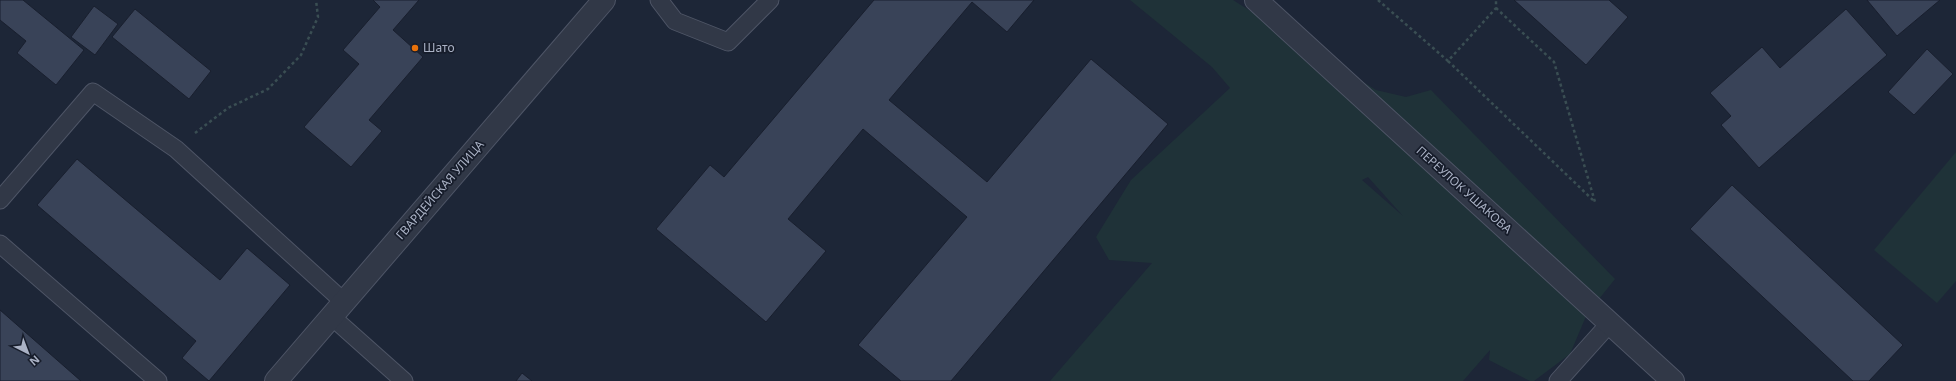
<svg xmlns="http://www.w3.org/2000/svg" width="1956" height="381" font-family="'Noto Sans',sans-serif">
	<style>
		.green { fill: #1f3238; fill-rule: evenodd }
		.building { fill: #394358; stroke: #191f2e }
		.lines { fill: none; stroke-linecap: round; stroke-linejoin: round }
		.service-casing { stroke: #4e5566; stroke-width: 19 }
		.minor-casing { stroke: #4e5566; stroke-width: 24 }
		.path { stroke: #3a4e53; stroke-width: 2.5; stroke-dasharray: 3 3; stroke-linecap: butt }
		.service { stroke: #313847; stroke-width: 17 }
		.minor { stroke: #313847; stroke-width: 22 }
		.food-dot { fill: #e8710a; stroke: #171d2b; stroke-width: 1.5 }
		.labels { text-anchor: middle; stroke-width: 3.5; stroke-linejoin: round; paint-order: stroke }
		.poi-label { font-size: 12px; fill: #aab2c5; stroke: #171d2b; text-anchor: start }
		.street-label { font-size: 12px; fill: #aab2c5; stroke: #171d2b }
	</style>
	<rect width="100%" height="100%" fill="#1d2637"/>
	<g class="green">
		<path d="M1130,0H1233L1376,90L1406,97L1431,90L1615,279L1587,314L1570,354L1534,381H1530L1489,360L1490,350L1463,381H1050L1152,263L1109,260L1096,237L1131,180L1230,88L1212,67ZM1368,177L1403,216L1362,180Z"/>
		<polygon points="1956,152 1956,281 1937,303 1874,250"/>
	</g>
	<g class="building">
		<polygon points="0,0 23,0 84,50 56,85 17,53 26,41 0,20"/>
		<polygon points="373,0 419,0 393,30 423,57 369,120 382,131 351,167 304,127 359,64 343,50 380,7"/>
		<polygon points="874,0 1034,0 1007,32 972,2 889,100 987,182 1091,59 1168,124 951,381 901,381 858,345 967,217 863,129 788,219 826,251 766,322 656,229 710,165 724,177"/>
		<polygon points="1514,0 1609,0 1628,17 1586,65"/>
		<polygon points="1867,0 1940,0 1897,36"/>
		<polygon points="94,6 118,24 95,55 71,37"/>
		<polygon points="135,9 211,71 189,99 112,37"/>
		<polygon points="1846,9 1887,55 1759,168 1721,125 1731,116 1710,93 1762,47 1780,68"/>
		<polygon points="1927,49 1953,74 1914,115 1888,92"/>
		<polygon points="77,159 220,280 247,248 290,285 209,381 182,358 196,341 37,205"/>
		<polygon points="1732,185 1903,345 1869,381 1853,381 1690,229"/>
		<polygon points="0,310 81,381 0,381"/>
		<polygon points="522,373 532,381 516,381"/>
	</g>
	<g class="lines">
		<defs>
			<g id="service">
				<polyline points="659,0 675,21 728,42 770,0"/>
				<polyline points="0,200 93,92 176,149 344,302"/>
				<polyline points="0,244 158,381"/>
				<polyline points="331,316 404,381"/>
				<polyline points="1558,381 1610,323"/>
			</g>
			<g id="minor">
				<polyline points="1256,0 1673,381"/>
				<polyline points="276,381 604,0"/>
			</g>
		</defs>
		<use href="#service" class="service-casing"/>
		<use href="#minor" class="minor-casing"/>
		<g class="path">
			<polyline points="1378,0 1448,61 1496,8 1496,0"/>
			<polyline points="1448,61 1595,202 1554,62 1496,8"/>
			<polyline points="195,133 228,108 268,89 301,55 318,17 316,0"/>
		</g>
		<use href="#service" class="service"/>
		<use href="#minor" class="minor"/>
	</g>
	<circle class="food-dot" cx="415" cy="48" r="4"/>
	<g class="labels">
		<g class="poi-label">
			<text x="423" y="52">Шато</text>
		</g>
		<g class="street-label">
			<text transform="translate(440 190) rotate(-49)" y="4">ГВАРДЕЙСКАЯ УЛИЦА</text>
			<text transform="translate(1464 190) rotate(42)" y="4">ПЕРЕУЛОК УШАКОВА</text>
		</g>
	</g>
	<g transform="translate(28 353) rotate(138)" stroke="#171d2b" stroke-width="3" paint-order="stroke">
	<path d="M0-3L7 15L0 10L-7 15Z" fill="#aab2c5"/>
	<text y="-6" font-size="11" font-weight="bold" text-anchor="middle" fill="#aab2c5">N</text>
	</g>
</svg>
